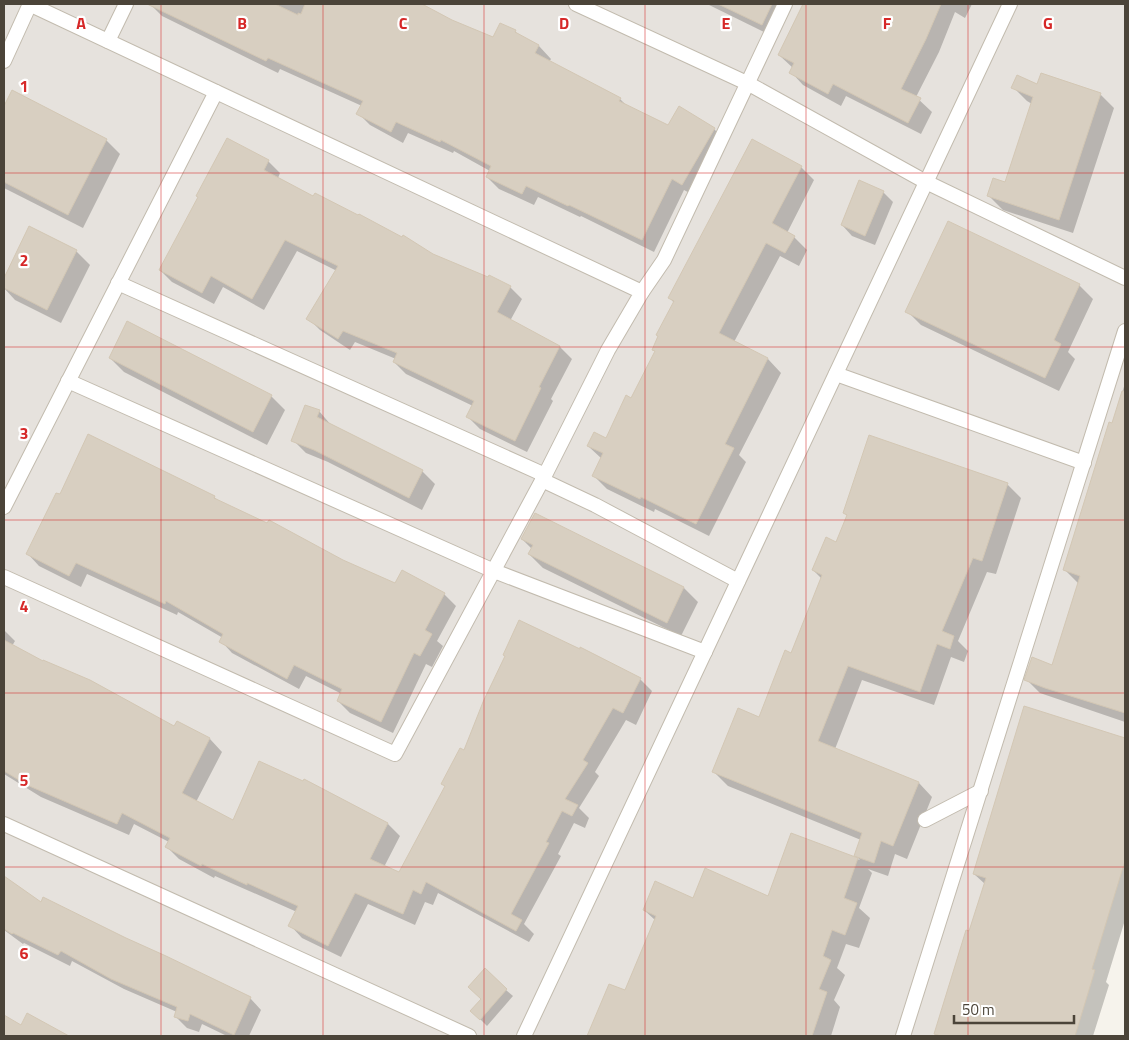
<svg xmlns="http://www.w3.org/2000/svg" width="1129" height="1040" font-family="'Titillium Web',sans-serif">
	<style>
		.industrial { fill: #e6e2dd }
		.shadow { fill: #0003 }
		.building { fill: #d8cfc1; stroke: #d3c7b4 }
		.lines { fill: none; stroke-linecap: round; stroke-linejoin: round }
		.street-casing { stroke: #c2bbae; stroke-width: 16 }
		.street { stroke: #fff; stroke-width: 14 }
		.grid { fill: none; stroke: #d62828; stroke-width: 1; stroke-opacity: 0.55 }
		.grid-label { font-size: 16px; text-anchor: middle; font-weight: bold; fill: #d62828; stroke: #fff; stroke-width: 4.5; stroke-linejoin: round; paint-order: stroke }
	</style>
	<rect width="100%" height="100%" fill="#f6f3ec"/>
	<polygon class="industrial" points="4,4 1125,4 1125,831 1056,1036 4,1036"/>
	<g class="shadow">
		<polygon points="150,4 419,4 452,21 494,39 515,31 520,37 539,46 551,59 549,62 620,99 628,107 668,126 714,129 726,141 695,196 684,190 654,252 581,216 580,217 538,197 534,205 499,189 487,177 490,171 454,151 453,153 408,133 403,143 370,125 358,113 362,106 280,69 278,73 162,16"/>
		<polygon points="707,4 789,4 774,37"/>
		<polygon points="805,4 972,4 965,18 955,12 939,52 916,97 932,112 921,134 846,96 841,106 803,85 791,72 793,68 779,55"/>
		<polygon points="1038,86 1100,94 1114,108 1073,233 1003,210 989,196 1006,184 1032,104 1027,101 1013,87"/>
		<polygon points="13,91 106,140 120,154 83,228 4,188 4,109"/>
		<polygon points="268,161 280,173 278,178 314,198 433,255 510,287 522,299 510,321 560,347 572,359 551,399 553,401 527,452 480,429 468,417 473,406 406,374 394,362 396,359 355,342 350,350 320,330 308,318 337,271 297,251 264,310 223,287 214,304 172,282 160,270"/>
		<polygon points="801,167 814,180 787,233 794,237 807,250 799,266 780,256 734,342 768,359 781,373 739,455 746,462 709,536 655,509 654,512 607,489 594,476 602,459 588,446 607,439 632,399 656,352 674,303 670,298"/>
		<polygon points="883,192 893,202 875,245 852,236 842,225"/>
		<polygon points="30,228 76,251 90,265 61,323 15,300 4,288 4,281"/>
		<polygon points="1079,285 1093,299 1068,352 1075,359 1059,391 921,325 907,311"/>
		<polygon points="110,358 271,396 285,410 267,445 124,372"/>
		<polygon points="1125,383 1125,722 1040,693 1026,679 1053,667 1079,584 1064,569 1113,425"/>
		<polygon points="319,411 331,425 422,471 435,484 422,510 328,462 306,453 293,440"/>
		<polygon points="1007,484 1021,498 996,574 987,572 958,641 968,651 964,662 951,657 934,705 862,680 835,749 919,783 932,797 907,859 895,854 888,876 868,869 872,873 859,908 870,918 859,948 846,944 837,968 845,975 834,1000 840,1007 831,1036 588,1036 609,985 625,992 655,920 644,910 693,899 769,897 792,835 860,860 856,856 861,840 728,786 714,772 760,719 791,654 822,579 813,570 836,543 848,516 844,513"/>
		<polygon points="214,497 220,502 342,562 396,585 444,594 456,606 437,641 443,646 432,667 426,664 393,733 350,713 338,701 342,694 306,676 299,689 232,653 221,641 223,638 178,612 177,615 87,574 81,587 39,566 28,554"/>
		<polygon points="535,515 684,588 698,602 681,636 543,568 529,554 532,549 522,539"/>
		<polygon points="4,630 15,641 12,646 174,728 177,722 210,739 222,752 196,802 233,821 305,781 388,824 400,836 384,867 399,874 464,752 640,679 652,691 636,725 626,720 595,772 599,776 579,808 589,818 585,828 574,823 558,854 561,856 524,924 534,934 529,942 438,893 433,905 425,902 415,925 368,904 341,957 302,938 290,925 297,912 215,876 214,878 179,859 167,847 169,842 134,824 129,835 41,797 4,774"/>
		<polygon points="1025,708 1125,739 1125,920 1106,982 1109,985 1093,1036 938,1036 936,1034 985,884 974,874"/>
		<polygon points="6,878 41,904 250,998 261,1010 249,1036 227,1036 202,1024 199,1032 187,1028 176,1017 177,1012 124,989 72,961 70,966 24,943 23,944 4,930 4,881"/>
		<polygon points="506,990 513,996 487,1026 472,1011 482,1000"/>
		<polygon points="28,1015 66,1036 4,1036 4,1017 21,1026"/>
	</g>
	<g class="building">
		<polygon points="147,4 275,4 298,15 298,13 301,14 305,4 422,4 452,20 493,37 500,23 516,30 515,32 539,45 535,53 621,98 619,101 668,125 679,106 715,128 682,185 672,179 642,240 569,205 568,206 526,186 522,194 505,186 486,177 491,166 441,140 440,142 396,122 391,132 356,114 363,101 268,58 266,61"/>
		<polygon points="718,4 772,4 762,25"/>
		<polygon points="803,4 941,4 926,39 901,89 921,98 908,123 833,84 828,94 789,73 794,63 778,55"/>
		<polygon points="1041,73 1101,93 1059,220 987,196 993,178 1005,182 1033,97 1011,88 1017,75 1037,84"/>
		<polygon points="12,90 107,139 68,215 4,182 4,106"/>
		<polygon points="227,138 269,160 264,170 313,196 315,193 358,215 359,214 402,237 403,235 433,254 488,277 489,275 511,286 497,312 560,346 539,387 541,388 515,441 466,417 474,401 393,362 397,353 343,331 338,339 306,319 338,266 285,240 252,299 211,276 202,293 159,270 198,197 196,196"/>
		<polygon points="752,139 802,166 772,223 795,236 785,253 766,243 719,333 768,358 725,444 734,448 696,524 641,497 640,499 592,476 603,453 587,446 594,432 606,438 626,395 631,398 655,351 652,350 658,336 656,335 674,301 668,298"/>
		<polygon points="859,180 884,191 865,236 841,225"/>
		<polygon points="948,221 1080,284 1054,340 1061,344 1045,378 905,312"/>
		<polygon points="29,226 77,250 47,310 4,288 4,278"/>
		<polygon points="127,321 272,395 253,432 109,358"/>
		<polygon points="1122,391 1125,391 1125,713 1045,688 1024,680 1032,657 1052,665 1080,576 1063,570 1109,422 1112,423"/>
		<polygon points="305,405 320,410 317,417 423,470 409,498 314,450 291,441"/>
		<polygon points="88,434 215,496 214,498 267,523 269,520 343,560 395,583 402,570 445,593 425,630 432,634 420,656 414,653 381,722 337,701 342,689 294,665 287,679 219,642 223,634 166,601 165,604 76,563 69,576 26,554 56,493 60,494"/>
		<polygon points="869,435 1008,483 982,561 973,558 942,631 954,636 950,649 937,644 920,692 848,666 818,741 919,782 893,846 881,841 874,863 854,856 862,833 712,772 738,708 759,717 785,650 791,653 822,575 812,570 826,537 836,542 847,515 843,513"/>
		<polygon points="535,513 684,587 667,623 528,554 533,545 521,539"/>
		<polygon points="519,620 580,649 580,647 641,678 623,713 613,708 583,760 588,763 565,799 578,805 572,816 562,811 546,842 549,843 511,914 522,920 516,931 426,882 421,894 413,890 403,914 355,893 328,946 288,926 298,906 247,883 247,885 202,864 201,866 165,847 170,838 122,813 117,824 27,785 4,771 4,640 43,661 43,660 90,680 174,726 177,721 210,738 182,793 233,820 259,761 303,781 304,779 388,823 370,859 399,872 445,786 441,784 460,748 464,750 483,702 505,656 503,655"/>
		<polygon points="1024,706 1125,738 1125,861 1092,969 1095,970 1075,1036 941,1036 934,1034 966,930 969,931 986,878 973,874"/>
		<polygon points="791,833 858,858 844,898 857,903 845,935 832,930 823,956 831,960 819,989 827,992 812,1036 587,1036 609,984 625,990 656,916 643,910 655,881 693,898 705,868 768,896"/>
		<polygon points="4,876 41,902 43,897 126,938 166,956 251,997 234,1035 190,1014 188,1021 174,1017 177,1007 111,979 61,951 58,955 13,933 12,934 4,929"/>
		<polygon points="485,968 507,989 480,1020 470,1011 481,999 468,987"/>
		<polygon points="27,1013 69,1036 4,1036 4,1015 21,1025"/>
	</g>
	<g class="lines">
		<defs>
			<g id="street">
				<polyline points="576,4 749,84 926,182 1125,278"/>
				<polyline points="108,41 126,4"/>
				<polyline points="4,61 30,4"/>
				<polyline points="118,283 545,475"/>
				<polyline points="642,292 664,260 785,4"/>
				<polyline points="836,374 1084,463"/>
				<polyline points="68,381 494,571 705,652"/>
				<polyline points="542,480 595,505 738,581"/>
				<polyline points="4,507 216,92"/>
				<polyline points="4,577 395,754 545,475 608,350 642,292 29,4"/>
				<polyline points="925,820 981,791"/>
				<polyline points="4,824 469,1036"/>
				<polyline points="524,1036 1010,4"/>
				<polyline points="903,1036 1125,331"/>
			</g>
		</defs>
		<use href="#street" class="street-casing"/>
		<use href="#street" class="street"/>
	</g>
	<path class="grid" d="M161,4V1036M323,4V1036M484,4V1036M645,4V1036M806,4V1036M968,4V1036M4,173H1125M4,347H1125M4,520H1125M4,693H1125M4,867H1125"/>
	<g class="grid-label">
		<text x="81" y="29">A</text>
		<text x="242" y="29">B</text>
		<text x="403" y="29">C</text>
		<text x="564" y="29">D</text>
		<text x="726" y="29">E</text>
		<text x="887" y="29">F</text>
		<text x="1048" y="29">G</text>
		<text x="24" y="92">1</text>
		<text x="24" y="266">2</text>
		<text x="24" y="439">3</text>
		<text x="24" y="612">4</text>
		<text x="24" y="786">5</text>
		<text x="24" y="959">6</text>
	</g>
	<rect width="1129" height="1040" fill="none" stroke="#4b4439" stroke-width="10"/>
	<path d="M954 1015v8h120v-8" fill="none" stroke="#4b4439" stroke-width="2.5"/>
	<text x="962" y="1015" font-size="15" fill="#4b4439" stroke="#ffffff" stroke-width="4" paint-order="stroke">50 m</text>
</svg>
